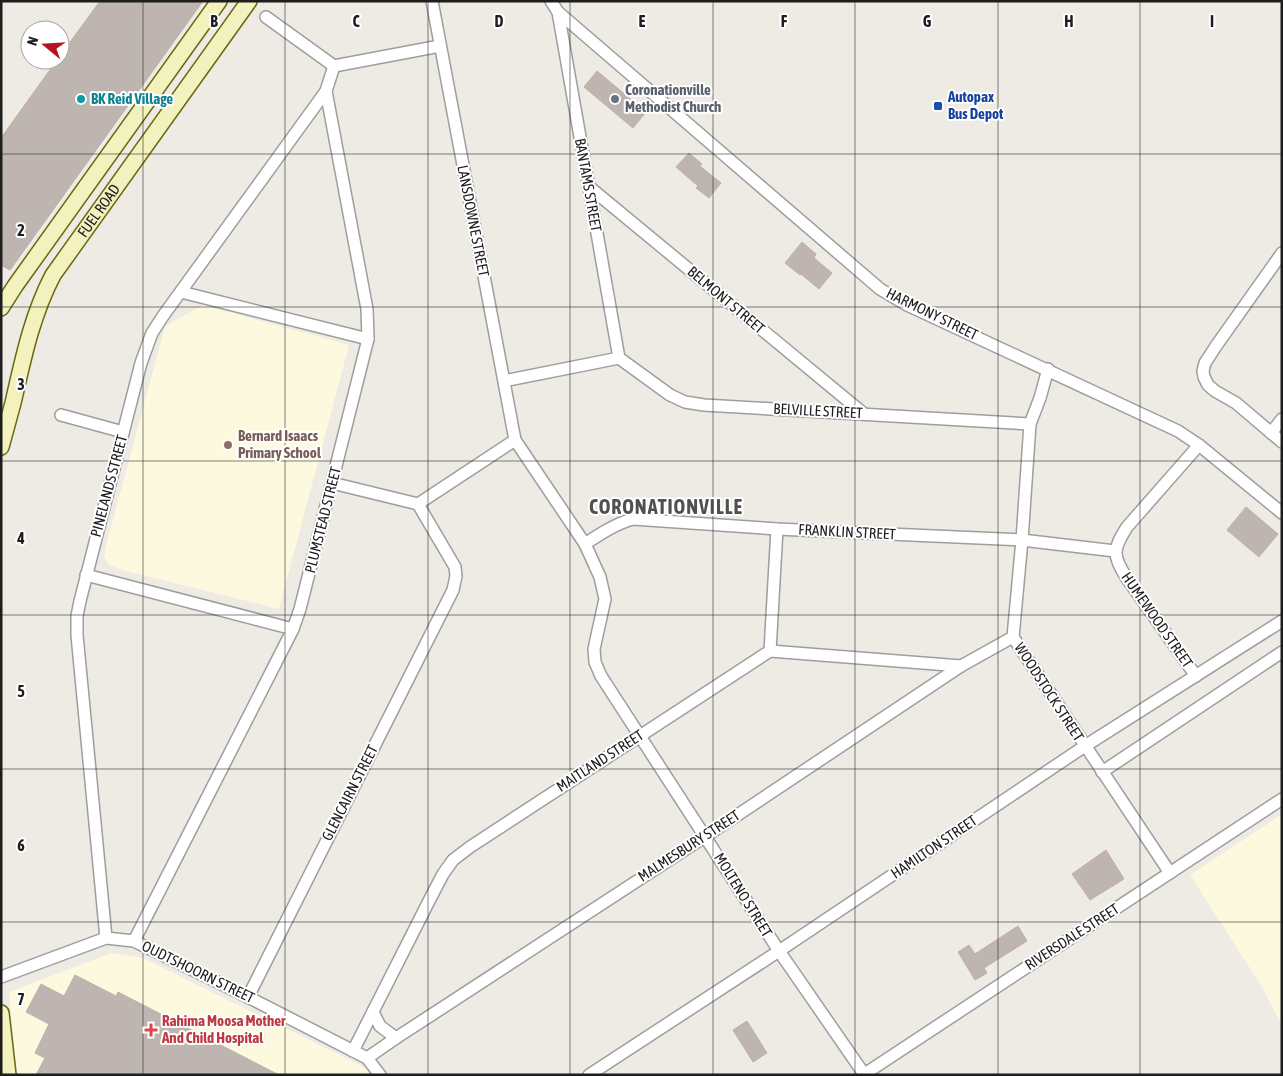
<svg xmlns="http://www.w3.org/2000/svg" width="1283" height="1076" font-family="'Asap Condensed',sans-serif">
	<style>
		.education { fill: #fcf9df }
		.building { fill: #beb5b1; stroke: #beb0a8 }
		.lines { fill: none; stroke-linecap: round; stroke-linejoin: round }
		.street-casing { stroke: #9e9e9e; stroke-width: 14 }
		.secondary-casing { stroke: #676a0f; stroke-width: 18 }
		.street { stroke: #fff; stroke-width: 11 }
		.secondary { stroke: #f3f1bd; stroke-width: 15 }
		.grid { fill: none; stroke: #1d1d1d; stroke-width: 1; stroke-opacity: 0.55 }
		.culture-dot { fill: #0f9aa8; stroke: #fff; stroke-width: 2 }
		.worship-dot { fill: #6b7280; stroke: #fff; stroke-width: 2 }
		.transit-dot { fill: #1a4fb4; stroke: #fff; stroke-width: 2 }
		.education-dot { fill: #8d6e63; stroke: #fff; stroke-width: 2 }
		.health-dot { fill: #e0444e; stroke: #fff; stroke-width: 2 }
		.labels { text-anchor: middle; stroke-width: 4; stroke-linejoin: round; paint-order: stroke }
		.worship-label { font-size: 15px; font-weight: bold; fill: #5b616d; stroke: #fff; text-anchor: start }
		.transit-label { font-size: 15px; font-weight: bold; fill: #164399; stroke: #fff; text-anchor: start }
		.culture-label { font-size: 15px; font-weight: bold; fill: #0d838f; stroke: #fff; text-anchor: start }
		.street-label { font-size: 15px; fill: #1d1d1d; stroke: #fff }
		.education-label { font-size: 15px; font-weight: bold; fill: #785e54; stroke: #fff; text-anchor: start }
		.health-label { font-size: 15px; font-weight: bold; fill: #be3a42; stroke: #fff; text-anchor: start }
		.district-label { font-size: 20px; font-weight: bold; letter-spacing: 1px; fill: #505050; stroke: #fff }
		.grid-label { font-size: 16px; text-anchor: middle; font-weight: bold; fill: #1d1d1d; stroke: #fff; stroke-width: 4; stroke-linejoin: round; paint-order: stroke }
	</style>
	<rect width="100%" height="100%" fill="#eeeae4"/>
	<g class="education">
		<polygon points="203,305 349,345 279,609 122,570 109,565 104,557 106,546 165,326"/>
		<polygon points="1282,814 1282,1025 1260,984 1190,875"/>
		<polygon points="111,953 143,958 366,1068 370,1075 17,1075 9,992"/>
	</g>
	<g class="building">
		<polygon points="100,1 203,1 10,270 1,265 1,138 57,60 60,60 60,56"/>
		<polygon points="597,71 646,112 633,128 584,87"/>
		<polygon points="689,153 702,164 700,166 721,183 709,198 696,188 698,186 676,167"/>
		<polygon points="802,242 816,254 814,258 832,273 819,289 801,274 800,275 785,263"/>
		<polygon points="1246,507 1278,534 1259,557 1227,530"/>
		<polygon points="1106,850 1124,879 1090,900 1072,874"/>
		<polygon points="1018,926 1027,941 984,968 987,973 975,980 958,952 969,945 975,954"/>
		<polygon points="75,975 116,996 118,992 279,1075 36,1075 45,1058 35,1053 49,1024 26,1012 41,984 64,996"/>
		<polygon points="747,1021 767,1053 753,1062 733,1030"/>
	</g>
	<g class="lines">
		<defs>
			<g id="street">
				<polyline points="432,1 515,440 585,544 600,577 605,599 594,649 595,662 601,676 779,951 864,1074"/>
				<polyline points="551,1 558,12 880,289 907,305 1178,431 1199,445 1282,513"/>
				<polyline points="558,12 619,358"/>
				<polyline points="266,17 334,66 440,46"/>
				<polyline points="588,186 864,414"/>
				<polyline points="1282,253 1216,346 1205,363 1203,371 1204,377 1208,385 1215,391 1236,403 1282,442"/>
				<polyline points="181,292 368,339"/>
				<polyline points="619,358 670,395 685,402 704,405 1030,424"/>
				<polyline points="1048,369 1040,398 1030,424 1022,540 1013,637 1170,873"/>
				<polyline points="504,381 619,358"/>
				<polyline points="61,415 123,432"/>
				<polyline points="1271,433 1282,419"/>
				<polyline points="332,483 418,504 515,440"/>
				<path d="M585,544C600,534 615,524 633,519L777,529L1022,540L1115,551"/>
				<polyline points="86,575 293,629"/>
				<polyline points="770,651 777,529"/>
				<path d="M1196,676L1126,577C1112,555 1113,549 1127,527L1199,445"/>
				<polyline points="1102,772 1282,652"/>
				<polyline points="106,938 77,635 77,616 80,601 141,363 152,333 163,316 326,91"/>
				<polyline points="134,941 293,629 300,609 368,339 367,309 326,91 334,66"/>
				<polyline points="1,977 106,938 134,941 248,997 367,1058 380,1075"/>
				<polyline points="248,997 453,590 456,576 455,567 418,504"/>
				<polyline points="373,1012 380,1026 396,1038"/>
				<polyline points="353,1051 431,897 443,874 453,860 470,847 770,651 961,666"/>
				<polyline points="367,1058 396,1038 706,836 961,666 1013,637"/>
				<polyline points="589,1075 779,951 1085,746 1282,621"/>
				<polyline points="863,1075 1282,799"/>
			</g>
			<g id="secondary">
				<polyline points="1,308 15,286 219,1"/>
				<path id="s1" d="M1,447C5,432 9,418 13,403C23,359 32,315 53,275L249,1"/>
				<polyline points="1,1013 8,1075"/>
			</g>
		</defs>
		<use href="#street" class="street-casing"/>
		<use href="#secondary" class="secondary-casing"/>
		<use href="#street" class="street"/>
		<use href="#secondary" class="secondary"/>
	</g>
	<path class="grid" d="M143,1V1075M285,1V1075M428,1V1075M570,1V1075M713,1V1075M855,1V1075M998,1V1075M1140,1V1075M1,154H1282M1,307H1282M1,461H1282M1,615H1282M1,769H1282M1,922H1282"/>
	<circle class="culture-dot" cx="81" cy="99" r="5"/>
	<circle class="worship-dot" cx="615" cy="99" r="5"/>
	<rect class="transit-dot" x="933" y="101" width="10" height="10" rx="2.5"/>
	<circle class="education-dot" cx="228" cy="445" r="5"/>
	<path class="health-dot" d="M148.5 1022.5h5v5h5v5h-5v5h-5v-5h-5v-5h5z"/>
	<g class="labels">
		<g class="worship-label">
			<text x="625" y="95">Coronationville<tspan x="625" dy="17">Methodist Church</tspan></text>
		</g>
		<g class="transit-label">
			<text x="948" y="102">Autopax<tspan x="948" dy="17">Bus Depot</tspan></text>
		</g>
		<g class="culture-label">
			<text x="91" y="104">BK Reid Village</text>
		</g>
		<g class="street-label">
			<text transform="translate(588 185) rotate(80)" y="5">BANTAMS STREET</text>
			<text dy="5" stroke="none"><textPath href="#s1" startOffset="259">FUEL ROAD</textPath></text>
			<text transform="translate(473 221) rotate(79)" y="5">LANSDOWNE STREET</text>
			<text transform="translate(726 300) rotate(40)" y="5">BELMONT STREET</text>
			<text transform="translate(932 314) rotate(26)" y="5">HARMONY STREET</text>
			<text transform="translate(818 411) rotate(3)" y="5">BELVILLE STREET</text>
			<text transform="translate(109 486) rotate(-75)" y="5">PINELANDS STREET</text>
			<text transform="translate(323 520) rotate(-76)" y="5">PLUMSTEAD STREET</text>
			<text transform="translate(847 532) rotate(3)" y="5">FRANKLIN STREET</text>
			<text transform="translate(1157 620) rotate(55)" y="5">HUMEWOOD STREET</text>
			<text transform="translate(1049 692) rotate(57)" y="5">WOODSTOCK STREET</text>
			<text transform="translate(600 761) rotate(-33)" y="5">MAITLAND STREET</text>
			<text transform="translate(350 793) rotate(-63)" y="5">GLENCAIRN STREET</text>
			<text transform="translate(689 846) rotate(-33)" y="5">MALMESBURY STREET</text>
			<text transform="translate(934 847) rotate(-34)" y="5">HAMILTON STREET</text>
			<text transform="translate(743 895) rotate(58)" y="5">MOLTENO STREET</text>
			<text transform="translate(1072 937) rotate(-33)" y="5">RIVERSDALE STREET</text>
			<text transform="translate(198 972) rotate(26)" y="5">OUDTSHOORN STREET</text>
		</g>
		<g class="education-label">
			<text x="238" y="441">Bernard Isaacs<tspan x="238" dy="17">Primary School</tspan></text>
		</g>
		<g class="health-label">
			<text x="162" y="1026">Rahima Moosa Mother<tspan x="162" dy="17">And Child Hospital</tspan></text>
		</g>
		<g class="district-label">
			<text x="666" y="514">CORONATIONVILLE</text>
		</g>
	</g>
	<g class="grid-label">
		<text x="214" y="27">B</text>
		<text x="356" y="27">C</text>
		<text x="499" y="27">D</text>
		<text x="642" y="27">E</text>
		<text x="784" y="27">F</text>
		<text x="927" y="27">G</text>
		<text x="1069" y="27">H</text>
		<text x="1212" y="27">I</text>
		<text x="21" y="236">2</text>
		<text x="21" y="390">3</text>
		<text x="21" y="544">4</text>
		<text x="21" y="697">5</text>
		<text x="21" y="851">6</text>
		<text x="21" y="1005">7</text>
	</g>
	<rect width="1283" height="1076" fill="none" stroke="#1d1d1d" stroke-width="5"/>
	<g transform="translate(45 45) rotate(288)"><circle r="24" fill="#ffffff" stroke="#a5a5a5"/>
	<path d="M0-4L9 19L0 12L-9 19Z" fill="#b71421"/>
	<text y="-8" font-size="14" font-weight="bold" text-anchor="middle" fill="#1d1d1d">N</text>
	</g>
</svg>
